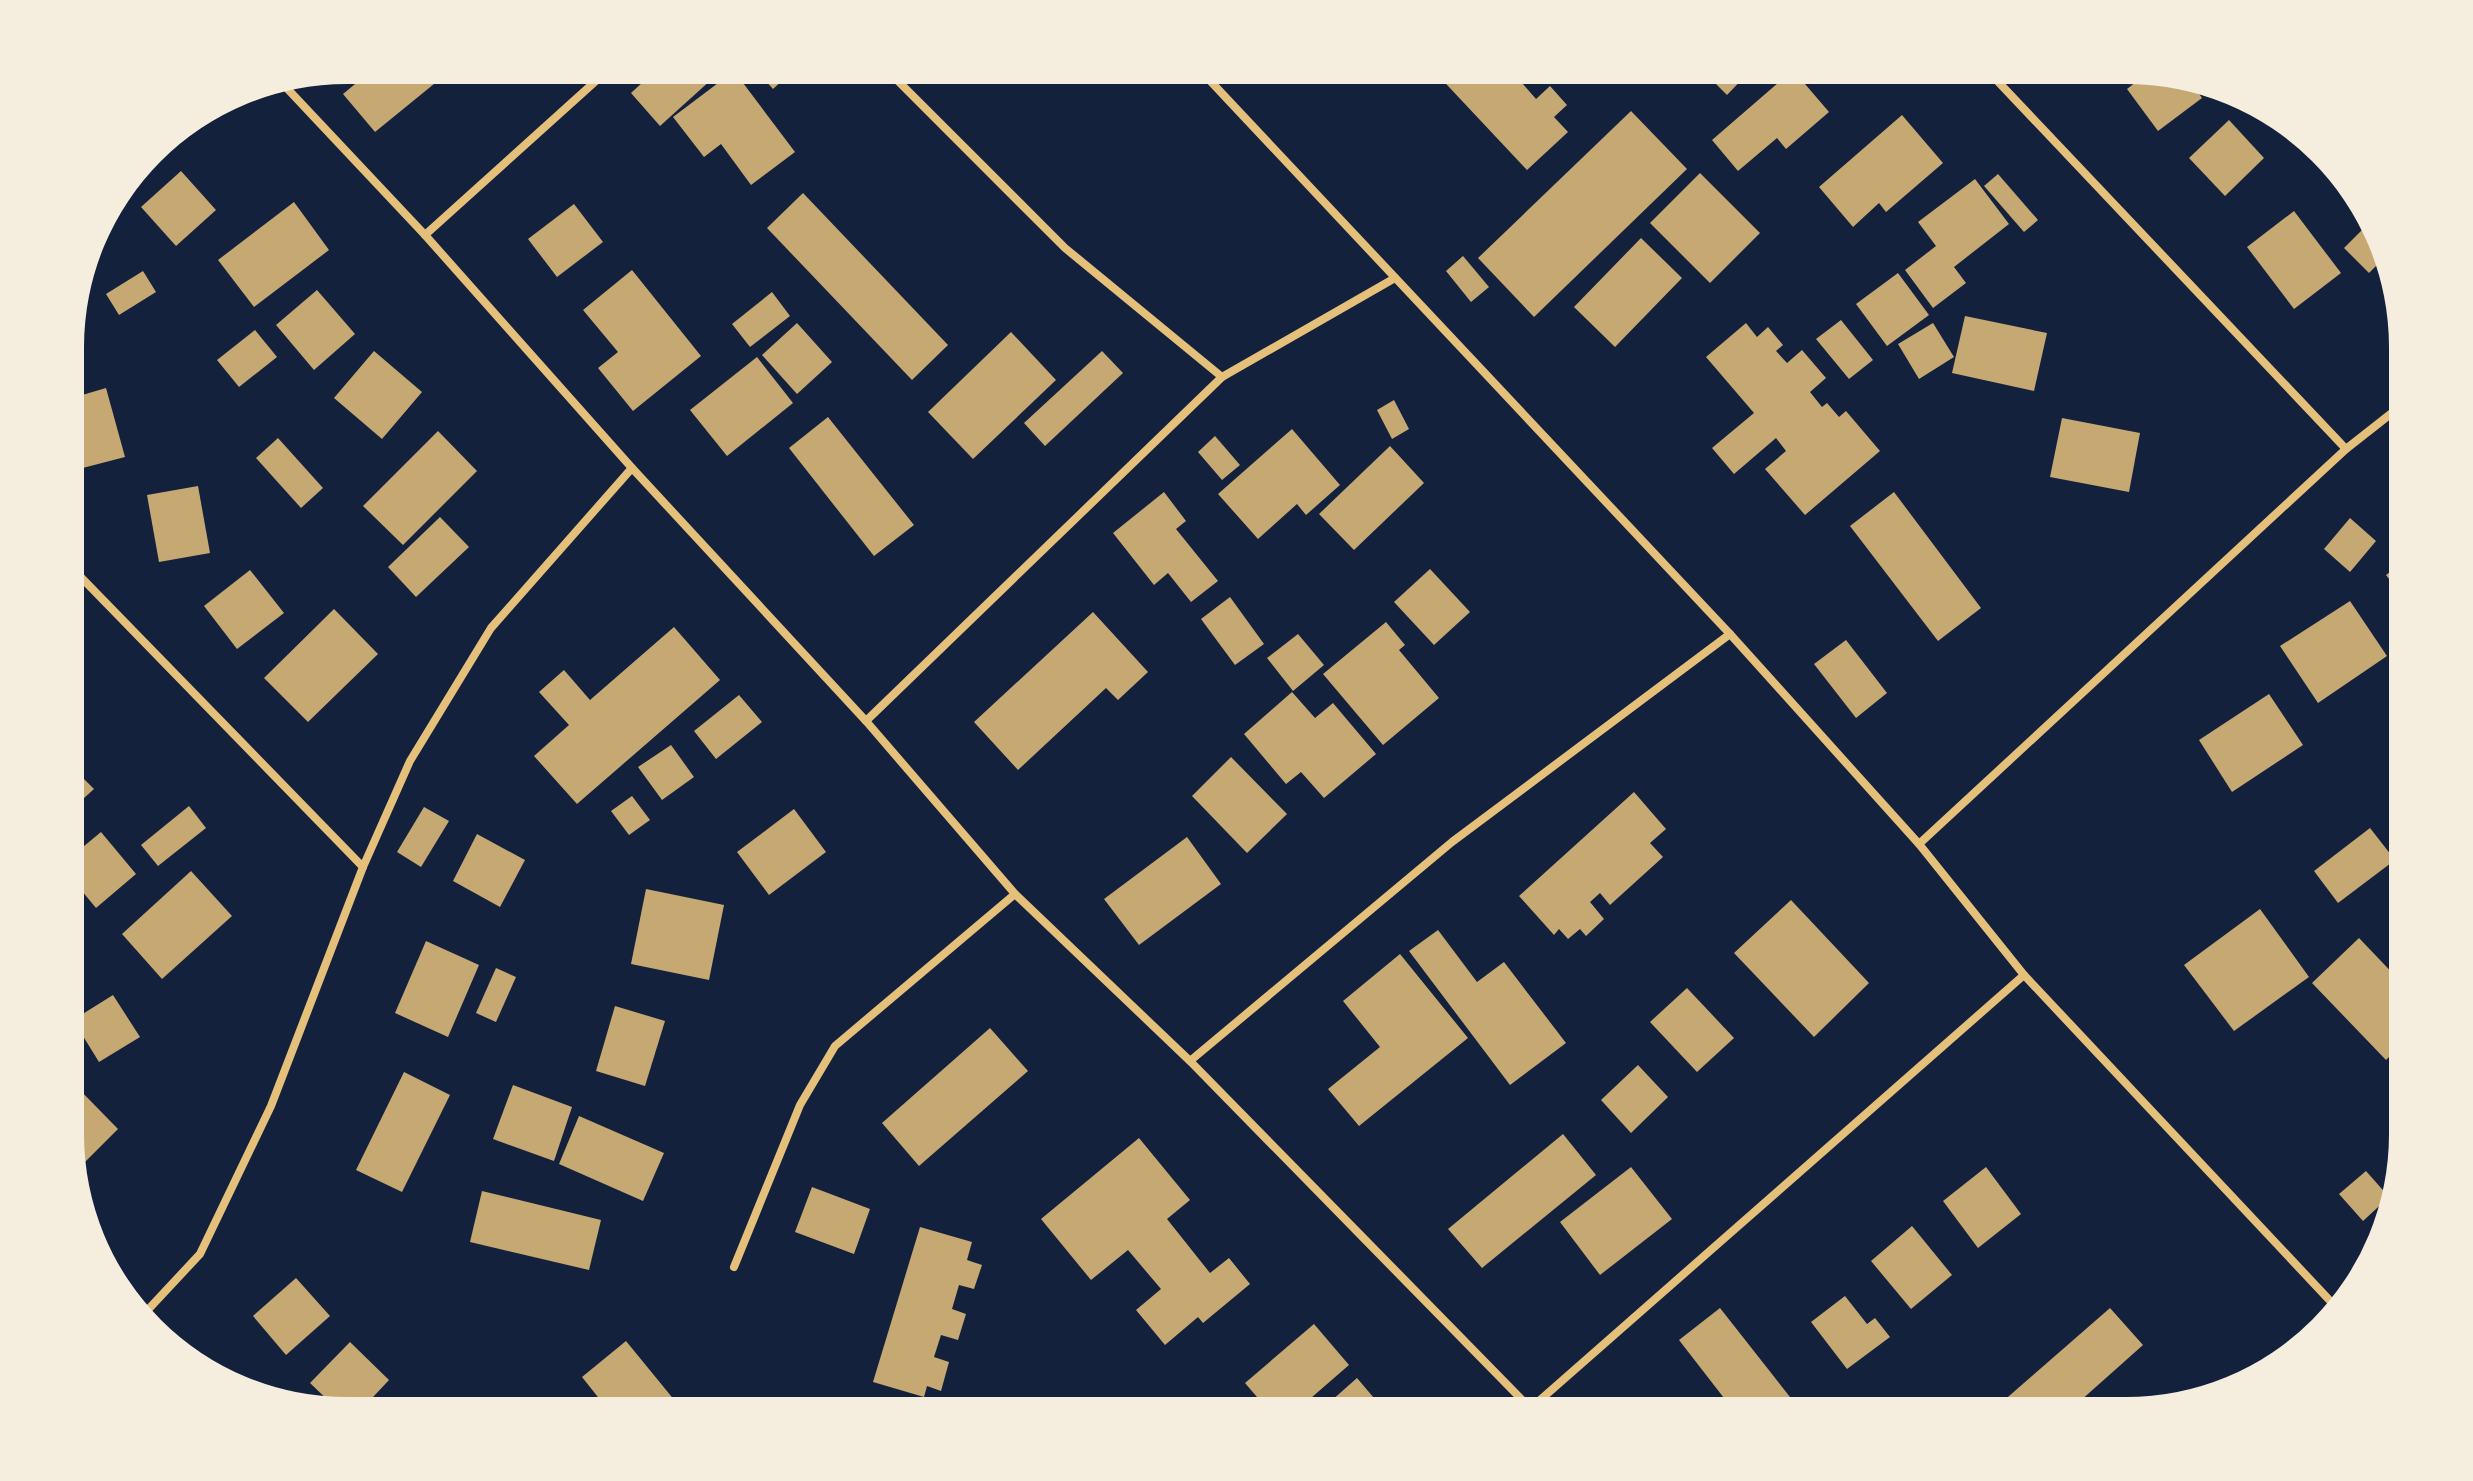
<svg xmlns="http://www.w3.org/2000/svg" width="2473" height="1481" font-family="'Asap Condensed',sans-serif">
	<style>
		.building { fill: #c6a872 }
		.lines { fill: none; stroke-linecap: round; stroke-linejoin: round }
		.minor { stroke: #e5c07b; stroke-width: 8 }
	</style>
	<rect width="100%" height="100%" fill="#14213d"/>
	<g class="building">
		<polygon points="372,70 440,70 445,75 375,132 343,94"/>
		<polygon points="656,70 722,70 660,126 631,93"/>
		<polygon points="756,70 794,70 773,89"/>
		<polygon points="1433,70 1535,70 1522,83 1536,99 1550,86 1567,105 1554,117 1568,132 1527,170"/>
		<polygon points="1702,70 1751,70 1727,95"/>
		<polygon points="1793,70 1829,112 1786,149 1777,138 1738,171 1712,140"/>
		<polygon points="734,71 795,152 751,185 721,144 704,157 673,117"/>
		<polygon points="2145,75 2195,88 2202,98 2158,131 2127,89"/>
		<polygon points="1631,111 1687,169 1534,317 1478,258"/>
		<polygon points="1902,115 1943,163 1886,212 1879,203 1853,227 1819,187"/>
		<polygon points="2229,120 2264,158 2225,196 2189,158"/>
		<polygon points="193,121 195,122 154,152 164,139"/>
		<polygon points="181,171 216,210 176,246 141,207"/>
		<polygon points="1700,173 1760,233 1710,283 1650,223"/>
		<polygon points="1998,174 2038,220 2024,232 1984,186"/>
		<polygon points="1975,179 2009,224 1954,267 1966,283 1933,308 1905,270 1936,246 1918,222"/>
		<polygon points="803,193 948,345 912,380 767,228"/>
		<polygon points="294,202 329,250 254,307 218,260"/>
		<polygon points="574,204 603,242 557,277 528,239"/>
		<polygon points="2294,211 2341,273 2294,309 2247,247"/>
		<polygon points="2363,229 2372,238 2380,262 2369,273 2344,248"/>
		<polygon points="1641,238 1682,278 1615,347 1574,307"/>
		<polygon points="1463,256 1489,287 1471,302 1446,271"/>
		<polygon points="632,270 701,356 633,411 598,368 618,352 583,310"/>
		<polygon points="143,271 156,292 119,315 106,294"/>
		<polygon points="1898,273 1929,315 1887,346 1856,304"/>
		<polygon points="317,290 355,334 314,370 276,325"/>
		<polygon points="772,292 790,316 750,347 732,324"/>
		<polygon points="1965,316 2047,333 2034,391 1952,373"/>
		<polygon points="1841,320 1873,360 1849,379 1816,339"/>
		<polygon points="797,323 832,362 797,394 762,355"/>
		<polygon points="1746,323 1757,337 1768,327 1783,345 1776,351 1787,363 1802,350 1826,378 1810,392 1822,407 1827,403 1839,417 1846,411 1880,451 1805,515 1765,469 1786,451 1776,438 1734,474 1712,448 1754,413 1706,357"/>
		<polygon points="1933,323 1954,357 1919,379 1898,344"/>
		<polygon points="255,330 277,357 239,387 217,360"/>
		<polygon points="1011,332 1056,380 973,459 928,412"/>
		<polygon points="374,351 422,392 382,439 334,398"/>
		<polygon points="1102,351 1123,373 1045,446 1024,423"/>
		<polygon points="757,357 793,403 727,456 690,410"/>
		<polygon points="106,388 125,457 75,470 72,398"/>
		<polygon points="1394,400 1409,429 1392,439 1377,410"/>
		<polygon points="828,417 914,525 874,556 789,448"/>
		<polygon points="2062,418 2140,433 2129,492 2050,477"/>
		<polygon points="1292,429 1340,485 1306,515 1297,504 1258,539 1218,494"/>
		<polygon points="438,431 477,471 403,545 363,506"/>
		<polygon points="1215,436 1240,465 1222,480 1198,452"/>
		<polygon points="278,438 323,488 301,508 256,458"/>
		<polygon points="1390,446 1424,483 1354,550 1319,514"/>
		<polygon points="198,486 210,553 159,562 147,495"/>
		<polygon points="1164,492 1186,521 1176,529 1218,581 1191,602 1168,573 1154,585 1113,533"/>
		<polygon points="1894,492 1981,608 1938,641 1850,526"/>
		<polygon points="440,517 469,547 416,597 388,567"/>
		<polygon points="2350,518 2376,541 2350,572 2324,549"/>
		<polygon points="2402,563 2402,596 2386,575"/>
		<polygon points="1430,569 1470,612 1434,645 1394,602"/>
		<polygon points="250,570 284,613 237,649 204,606"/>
		<polygon points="1230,597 1264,644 1235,665 1201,619"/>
		<polygon points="2350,601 2387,656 2318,703 2280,646"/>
		<polygon points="334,609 378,654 308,722 264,678"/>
		<polygon points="1093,612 1148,672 1118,700 1106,688 1018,770 974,722"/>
		<polygon points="1386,622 1405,645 1399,650 1439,698 1383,745 1323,674"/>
		<polygon points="674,627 720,680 577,804 534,756 569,725 539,692 564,670 590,700"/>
		<polygon points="1298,634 1324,665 1293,691 1267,658"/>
		<polygon points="1846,640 1887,693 1856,718 1814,664"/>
		<polygon points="1292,692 1315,718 1333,703 1376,754 1324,798 1301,772 1286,784 1244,734"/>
		<polygon points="2269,694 2303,745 2232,792 2199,740"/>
		<polygon points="739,695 762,722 716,759 694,731"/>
		<polygon points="671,745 694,777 662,800 638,767"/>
		<polygon points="1231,757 1287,814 1247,853 1192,796"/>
		<polygon points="72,767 94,789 72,809"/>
		<polygon points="1634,792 1666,829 1650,843 1663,857 1610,905 1600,893 1590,902 1604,919 1586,936 1580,929 1568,939 1559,929 1554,935 1519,896"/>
		<polygon points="632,796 650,820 629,835 611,811"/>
		<polygon points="189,806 206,828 158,866 141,845"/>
		<polygon points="424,807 449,821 421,867 397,852"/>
		<polygon points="794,809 826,852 769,895 737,852"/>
		<polygon points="2370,828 2395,860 2338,903 2314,871"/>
		<polygon points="101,832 136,874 96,908 72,879 72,856"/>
		<polygon points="477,834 525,860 500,907 453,881"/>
		<polygon points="1187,837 1221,884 1139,945 1104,899"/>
		<polygon points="191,871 232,916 162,979 122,934"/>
		<polygon points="646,889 724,905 709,980 631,964"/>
		<polygon points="1791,900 1869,983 1814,1037 1734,953"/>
		<polygon points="2260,909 2309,977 2234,1031 2184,965"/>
		<polygon points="1438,930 1477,982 1504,962 1566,1043 1510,1085 1409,951"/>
		<polygon points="2359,938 2402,983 2402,1044 2386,1060 2312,983"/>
		<polygon points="426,941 479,965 448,1037 395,1013"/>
		<polygon points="1400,954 1468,1038 1359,1126 1328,1089 1380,1047 1343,1001"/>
		<polygon points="496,968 516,977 496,1022 476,1013"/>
		<polygon points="1687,988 1734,1038 1697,1072 1650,1022"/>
		<polygon points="113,995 140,1037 99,1062 73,1020"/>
		<polygon points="615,1006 665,1021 645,1086 596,1071"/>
		<polygon points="990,1028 1028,1071 919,1166 882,1123"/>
		<polygon points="1638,1065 1668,1097 1631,1133 1601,1100"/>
		<polygon points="404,1072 450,1095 402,1192 356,1170"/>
		<polygon points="72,1082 118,1129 77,1170 72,1166"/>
		<polygon points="513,1085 572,1107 554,1161 493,1139"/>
		<polygon points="579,1116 664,1153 643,1201 559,1164"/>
		<polygon points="1563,1134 1596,1175 1482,1268 1448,1229"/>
		<polygon points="1139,1138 1190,1200 1167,1219 1210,1273 1229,1258 1250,1284 1203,1323 1198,1317 1165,1345 1136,1310 1161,1289 1128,1250 1091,1280 1041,1219"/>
		<polygon points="1631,1167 1672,1219 1600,1275 1560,1222"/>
		<polygon points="1986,1167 2021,1214 1978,1248 1943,1201"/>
		<polygon points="2366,1171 2389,1197 2363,1221 2339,1194"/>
		<polygon points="812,1187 870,1209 854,1254 795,1232"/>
		<polygon points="482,1191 601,1220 589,1270 470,1242"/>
		<polygon points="1912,1226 1952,1275 1911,1309 1871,1261"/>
		<polygon points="920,1227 972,1242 967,1260 982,1265 974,1289 959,1285 952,1309 966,1314 958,1340 941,1335 934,1357 949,1362 941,1391 927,1386 924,1397 873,1382"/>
		<polygon points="296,1278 330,1316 286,1355 253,1316"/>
		<polygon points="1845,1296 1867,1324 1875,1318 1890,1337 1847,1369 1811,1322"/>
		<polygon points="1720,1308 1801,1411 1734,1411 1679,1340"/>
		<polygon points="2110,1308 2143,1345 2070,1410 1993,1410"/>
		<polygon points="1314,1324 1349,1365 1296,1411 1269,1411 1245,1383"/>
		<polygon points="626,1341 680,1407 675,1411 609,1411 582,1377"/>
		<polygon points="350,1342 389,1380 360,1411 336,1408 310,1383"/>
		<polygon points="1357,1378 1385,1411 1339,1411 1331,1401"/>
	</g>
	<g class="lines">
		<g class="minor">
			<polyline points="887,70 1065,248 1222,377"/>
			<polyline points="1200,70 1730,634 1919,844 2024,975 2334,1305"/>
			<polyline points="1987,70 2346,449"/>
			<polyline points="282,83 425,235 632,468 866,721 1015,894 1190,1061 1533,1411"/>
			<polyline points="425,235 608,70"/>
			<polyline points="72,568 363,867 271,1106 200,1254 144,1314"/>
			<polyline points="866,721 1222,377 1395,278"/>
			<polyline points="1919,844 2346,449 2402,405"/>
			<polyline points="363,867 410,761 491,628 632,468"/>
			<polyline points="1190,1061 1452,842 1730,634"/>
			<polyline points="734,1267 800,1105 835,1046 1015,894"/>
			<polyline points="1531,1408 2024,975"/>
		</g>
	</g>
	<path d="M0 0H2473V1481H0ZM347 84H2126A263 263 0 0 1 2389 347V1134A263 263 0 0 1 2126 1397H347A263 263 0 0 1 84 1134V347A263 263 0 0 1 347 84Z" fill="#f5edde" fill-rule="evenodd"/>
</svg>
